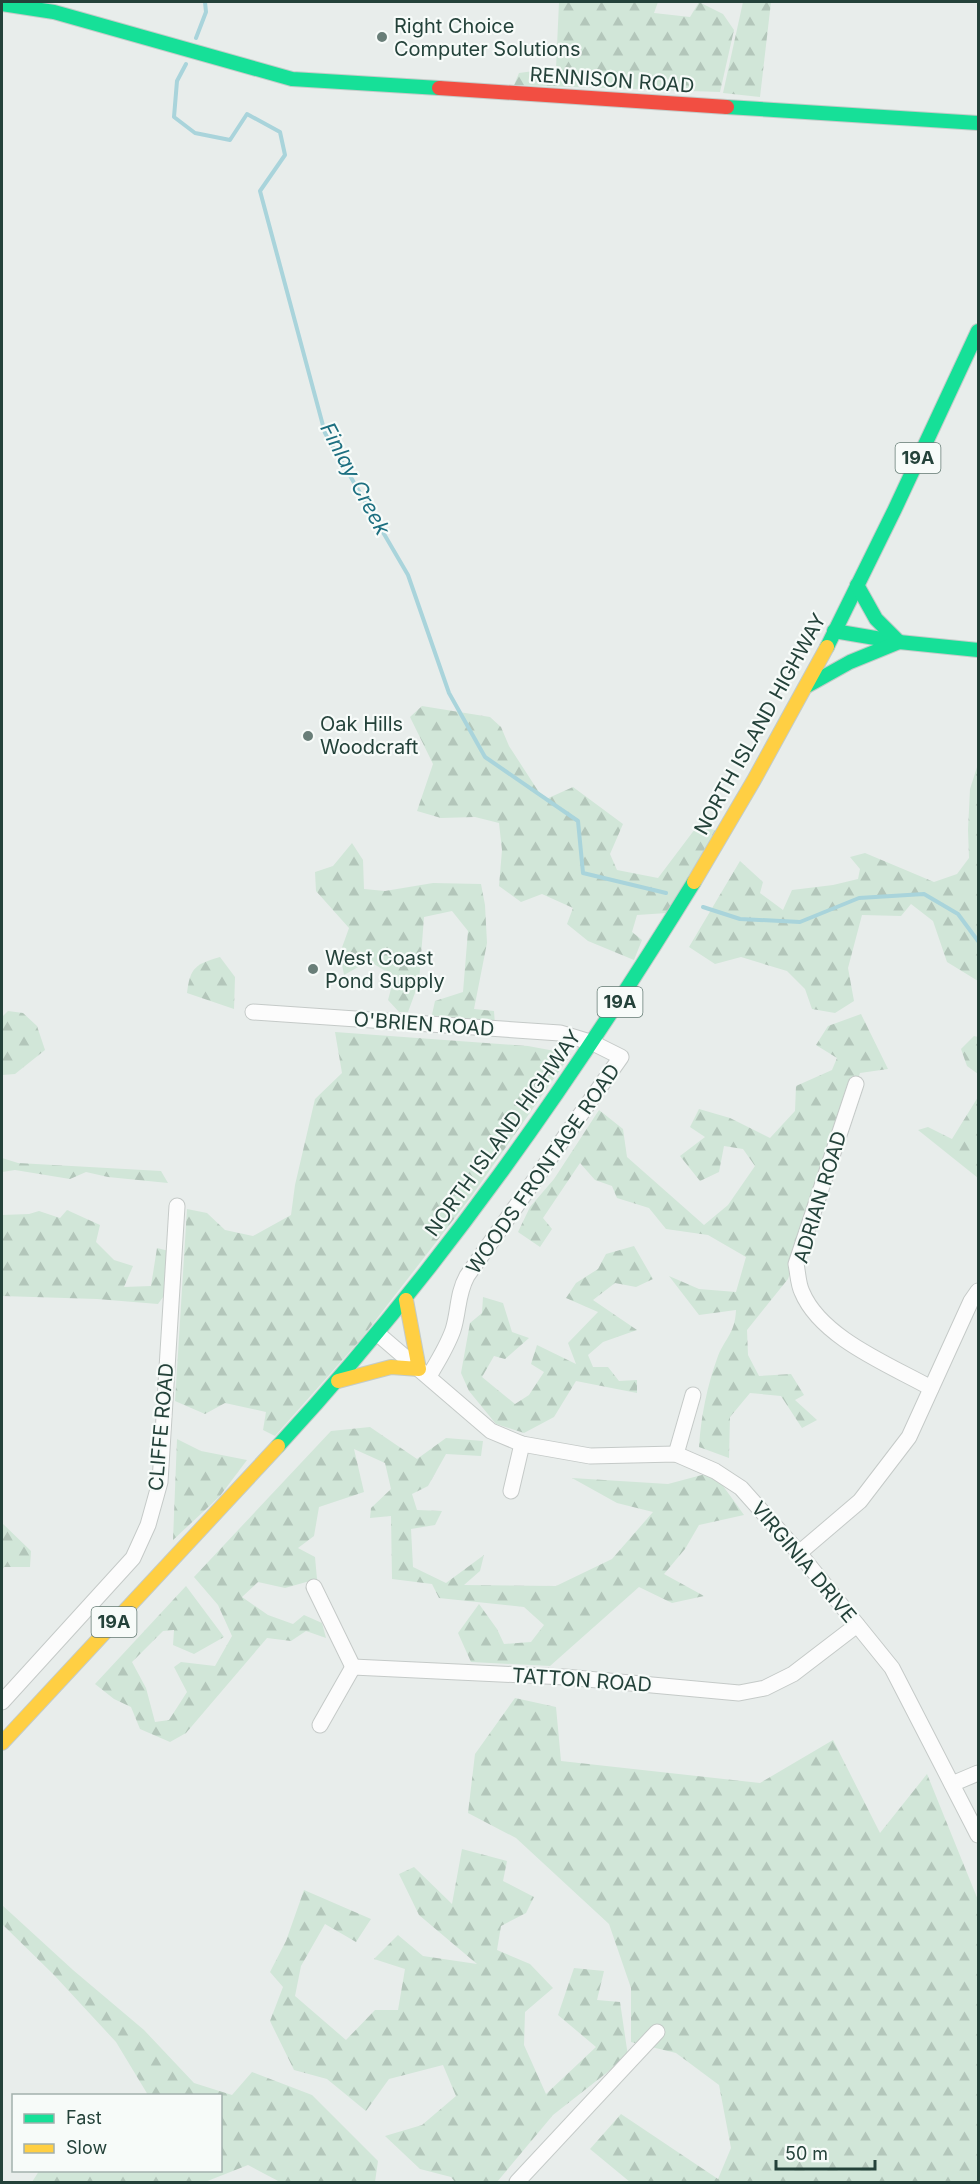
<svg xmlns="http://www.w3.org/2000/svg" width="980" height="2184" font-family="Inter,sans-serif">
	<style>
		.forest { fill: url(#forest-firs) }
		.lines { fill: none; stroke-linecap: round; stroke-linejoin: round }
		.stream { stroke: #a9d4db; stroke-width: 4 }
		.street-casing { stroke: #c5cac8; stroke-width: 17 }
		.fast-casing { stroke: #c3cbc8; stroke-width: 16 }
		.slow-casing { stroke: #c3cbc8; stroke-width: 16 }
		.jam-casing { stroke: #c3cbc8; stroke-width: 16 }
		.street { stroke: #fcfcfc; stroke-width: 15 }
		.fast { stroke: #16e098; stroke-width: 14 }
		.slow { stroke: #ffcf43; stroke-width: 14 }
		.jam { stroke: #f24e42; stroke-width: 14 }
		.poi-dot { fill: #697e78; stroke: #f7fbf9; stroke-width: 2 }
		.labels { text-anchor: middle; stroke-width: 4.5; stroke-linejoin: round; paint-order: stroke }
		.shield { fill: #f7fbf9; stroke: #637a73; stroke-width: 1.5 }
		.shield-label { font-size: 18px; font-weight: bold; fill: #24423a }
		.poi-label { font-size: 20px; fill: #24423a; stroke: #f7fbf9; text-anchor: start }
		.street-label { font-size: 20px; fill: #24423a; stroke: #f7fbf9 }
		.water-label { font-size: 21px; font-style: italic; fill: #1c6f80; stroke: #f7fbf9 }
	</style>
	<defs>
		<pattern id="forest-firs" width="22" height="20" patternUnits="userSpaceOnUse" patternTransform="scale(1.5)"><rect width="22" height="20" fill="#d1e6d8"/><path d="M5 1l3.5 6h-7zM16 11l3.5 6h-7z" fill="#b3c6ba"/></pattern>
	</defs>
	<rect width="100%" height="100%" fill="#e8edeb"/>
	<g class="forest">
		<polygon points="559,2 658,2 654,13 690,17 699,2 723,14 734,30 720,92 514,85 519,73 556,68"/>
		<polygon points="743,2 771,2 760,97 723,93"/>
		<polygon points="422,706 490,717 501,727 509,746 544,800 573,787 623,824 610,854 617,870 658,878 698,825 717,831 667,913 637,915 632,932 642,940 634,960 588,941 567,924 573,908 542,894 521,902 499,886 502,850 499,823 475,817 441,818 417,811 433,764 410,717"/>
		<polygon points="978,764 978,981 947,962 933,921 911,904 901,916 862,915 848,968 854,1001 835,1013 812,1009 805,989 787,971 741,957 715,964 689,947 740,861 763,882 760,893 783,910 792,890 833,885 858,879 860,869 850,857 865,853 934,882 957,874 969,858 968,830 970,789"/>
		<polygon points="352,843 363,860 364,889 385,891 433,883 481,884 485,905 487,943 474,1009 494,1011 495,1025 431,1019 435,1001 463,992 468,931 452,911 424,917 419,982 408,1012 399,1012 388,1000 392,985 387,972 369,961 344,975 340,953 349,928 316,891 315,872 333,866"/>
		<path d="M220,957L235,977L234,1009L187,993C190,967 196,964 220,957Z"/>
		<polygon points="8,1011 23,1013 37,1026 45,1050 15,1074 2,1075 2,1017"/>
		<path d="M861,1014L888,1069L860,1073L788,1279L747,1330L748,1355L759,1376L791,1374L804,1395L795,1400L817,1420L802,1428L781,1396L750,1393L730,1417L729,1458L699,1447C701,1416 707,1386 718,1356C726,1337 735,1333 736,1310L699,1315L669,1276L699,1289L736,1292L746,1257L708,1235L666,1229L649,1208L617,1198L612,1186L595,1180L580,1163L543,1218L552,1229L540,1247L518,1232L530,1207L554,1179L599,1110L623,1129L627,1157L704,1225L728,1205L755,1166L743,1149L724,1146L719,1172L700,1181L680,1156L705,1137L690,1127L699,1109L730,1118L770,1138L795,1111L796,1086L832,1070L837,1058L816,1045L828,1026Z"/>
		<polygon points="335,1032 528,1046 571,1054 471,1197 361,1339 275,1436 263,1430 266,1412 225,1403 205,1414 175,1401 187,1209 207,1213 225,1230 253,1236 291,1215 295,1185 315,1099 342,1073"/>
		<polygon points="974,1036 978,1037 978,1074 967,1066 961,1049"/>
		<polygon points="978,1097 978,1178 918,1130 928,1127 952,1139"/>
		<polygon points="2,1158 18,1163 161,1171 168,1183 108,1177 86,1172 70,1179 15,1170 2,1172"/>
		<polygon points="67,1210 100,1225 96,1242 114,1260 133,1266 124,1287 151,1286 157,1248 173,1252 169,1289 158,1304 97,1299 2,1296 2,1215 29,1214 39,1211 60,1218"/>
		<polygon points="634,1246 653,1279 636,1287 615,1283 593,1300 637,1330 603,1342 588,1355 593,1367 608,1367 619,1381 637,1380 637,1393 576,1381 554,1417 524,1433 496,1424 469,1391 461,1373 470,1323 482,1313 483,1297 503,1303 512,1332 529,1338 505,1359 494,1356 482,1377 515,1404 529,1395 544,1372 531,1364 537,1345 576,1364 568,1343 598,1312 566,1298 576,1283 598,1269 606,1254"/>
		<polygon points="370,1427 417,1459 446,1438 483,1441 481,1456 446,1454 428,1486 412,1494 417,1510 442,1511 435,1525 411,1529 413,1567 446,1583 484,1555 480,1571 464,1585 556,1586 612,1559 653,1512 617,1503 572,1478 668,1484 713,1472 744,1515 699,1525 685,1549 664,1574 704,1596 672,1603 639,1587 550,1666 471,1662 458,1633 479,1604 497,1629 504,1644 531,1642 544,1625 524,1607 439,1598 432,1584 392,1579 391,1516 370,1518 371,1508 391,1489 385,1463 354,1449 364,1492 319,1507 314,1536 298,1548 315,1557 317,1579 285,1588 258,1582 242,1597 268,1615 293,1624 304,1615 322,1623 326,1638 306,1631 291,1641 267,1638 186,1733 170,1742 140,1729 131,1707 114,1699 95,1684 186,1586 224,1637 194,1654 173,1645 174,1630 163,1631 132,1662 146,1688 155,1722 169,1720 187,1692 174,1667 181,1662 215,1666 232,1636 218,1605 194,1577 331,1431"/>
		<polygon points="177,1439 201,1451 247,1460 220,1496 173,1540"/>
		<polygon points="2,1523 31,1551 30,1567 4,1567 2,1570"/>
		<polygon points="515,1698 556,1707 561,1761 760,1783 833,1740 880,1833 927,1774 978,1900 978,2182 630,2182 590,2149 621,2114 718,2179 731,2148 719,2085 676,2053 631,2042 631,1988 609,1924 516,1838 468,1813 475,1754"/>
		<polygon points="462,1849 507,1861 503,1881 534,1897 526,1913 501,1926 497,1950 530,1964 553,1988 525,2012 524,2045 546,2094 596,2047 558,2015 574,1968 604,1971 597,2000 620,2002 628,2056 553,2115 497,2182 455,2182 451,2177 420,2169 385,2136 422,2125 456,2096 443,2065 389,2079 366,2111 327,2079 294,2070 270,2021 283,1987 270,1972 286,1941 304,1890 371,1919 356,1942 325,1924 301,1966 295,1996 346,2040 375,2010 398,2010 405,1969 374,1959 398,1935 423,1956 477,1964 419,1915 399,1874 414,1867 452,1904"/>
		<polygon points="2,1905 73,1970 144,2030 194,2083 232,2095 252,2072 312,2095 378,2161 375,2182 280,2182 248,2165 205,2182 32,2182 39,2171 220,2170 220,2096 148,2095 116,2042 54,1975 2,1924"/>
	</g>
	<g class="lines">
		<g class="stream">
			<polyline points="196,38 206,12 205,2"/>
			<polyline points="186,64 177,81 174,117 195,133 230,140 247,114 280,132 285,155 260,191 325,433 408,575 449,693 485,757 578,821 583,873 666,893"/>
			<polyline points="703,907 740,919 800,922 859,898 924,894 958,914 978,941"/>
		</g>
		<defs>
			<g id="street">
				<path d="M253,1012L560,1033L593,1043L621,1057L467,1276C457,1294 459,1311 453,1330C447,1347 438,1361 429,1376"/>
				<path d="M856,1084L796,1264C798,1273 798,1284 802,1292C821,1338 890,1365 931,1388"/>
				<polyline points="378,1334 491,1431 522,1444 590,1456 676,1454 715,1471 741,1488 799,1553 892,1668 978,1835"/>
				<polyline points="676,1454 693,1395"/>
				<polyline points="511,1491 522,1444"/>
				<polyline points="799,1553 860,1501 909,1437 971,1301 978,1291"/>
				<polyline points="314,1587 353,1667"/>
				<polyline points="353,1667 565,1677 739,1693 765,1688 793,1674 857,1625"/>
				<polyline points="2,1702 133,1558 148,1525 160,1482 177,1206"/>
				<polyline points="320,1725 353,1667"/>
				<polyline points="952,1784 978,1773"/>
				<polyline points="517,2182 657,2032"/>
			</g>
			<g id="fast">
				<polyline points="2,4 54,12 292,79 439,88"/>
				<polyline points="727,107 978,123"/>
				<polyline points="834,631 899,642 978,650"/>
				<polyline points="827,647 894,511 978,331"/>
				<polyline points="807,686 850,662 899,642 876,619 857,585"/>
				<path d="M278,1446C437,1274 571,1082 694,882"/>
			</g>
			<g id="slow">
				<polyline points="694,882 754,780 827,647"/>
				<polyline points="338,1381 391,1367 419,1369 406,1300"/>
				<polyline points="2,1743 278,1446"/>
			</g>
			<polyline id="jam" points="439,88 727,107"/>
		</defs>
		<use href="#street" class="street-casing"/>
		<use href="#fast" class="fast-casing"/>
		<use href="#slow" class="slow-casing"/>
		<use href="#jam" class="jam-casing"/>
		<use href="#street" class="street"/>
		<use href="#fast" class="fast"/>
		<use href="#slow" class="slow"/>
		<use href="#jam" class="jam"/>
	</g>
	<g class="poi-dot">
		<circle cx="382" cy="37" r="6"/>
		<circle cx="308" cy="736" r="6"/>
		<circle cx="313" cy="969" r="6"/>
	</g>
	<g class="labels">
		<g class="shield">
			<rect x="895.5" y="443" width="45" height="30" rx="4.5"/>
			<rect x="597.5" y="987" width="45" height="30" rx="4.5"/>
			<rect x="91.5" y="1607" width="45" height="30" rx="4.5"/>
		</g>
		<g class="shield-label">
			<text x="918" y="464">19A</text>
			<text x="620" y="1008">19A</text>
			<text x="114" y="1628">19A</text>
		</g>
		<g class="poi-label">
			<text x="394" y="33">Right Choice<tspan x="394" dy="23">Computer Solutions</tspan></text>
			<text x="320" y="731">Oak Hills<tspan x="320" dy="23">Woodcraft</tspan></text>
			<text x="325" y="965">West Coast<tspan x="325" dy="23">Pond Supply</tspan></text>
		</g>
		<g class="street-label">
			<text transform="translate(612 80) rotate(4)" y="7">RENNISON ROAD</text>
			<text transform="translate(760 724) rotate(-61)" y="7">NORTH ISLAND HIGHWAY</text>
			<text transform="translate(424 1024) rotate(4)" y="7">O'BRIEN ROAD</text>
			<text transform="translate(503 1133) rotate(-54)" y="7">NORTH ISLAND HIGHWAY</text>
			<text transform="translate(543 1169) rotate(-55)" y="7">WOODS FRONTAGE ROAD</text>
			<text transform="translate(820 1197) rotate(-73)" y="7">ADRIAN ROAD</text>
			<text transform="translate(161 1427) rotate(-85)" y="7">CLIFFE ROAD</text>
			<text transform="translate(804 1562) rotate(50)" y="7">VIRGINIA DRIVE</text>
			<text transform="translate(582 1680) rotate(4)" y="7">TATTON ROAD</text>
		</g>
		<g class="water-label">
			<text transform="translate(355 479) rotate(62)" y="7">Finlay Creek</text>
		</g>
	</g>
	<rect width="980" height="2184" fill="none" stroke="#24423a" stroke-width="6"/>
	<rect x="12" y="2094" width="210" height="78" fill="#f7fbf9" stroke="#a3b1ad" stroke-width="1.5"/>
	<rect x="24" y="2114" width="30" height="9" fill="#16e098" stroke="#a3b1ad" stroke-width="1.5"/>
	<text x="66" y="2124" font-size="18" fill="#24423a">Fast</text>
	<rect x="24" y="2144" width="30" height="9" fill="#ffcf43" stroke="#a3b1ad" stroke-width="1.5"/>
	<text x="66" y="2154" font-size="18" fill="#24423a">Slow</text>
	<path d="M776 2160v9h99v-9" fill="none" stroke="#24423a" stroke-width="3"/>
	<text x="785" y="2160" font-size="18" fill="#24423a" stroke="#f7fbf9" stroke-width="4.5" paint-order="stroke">50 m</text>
</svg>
